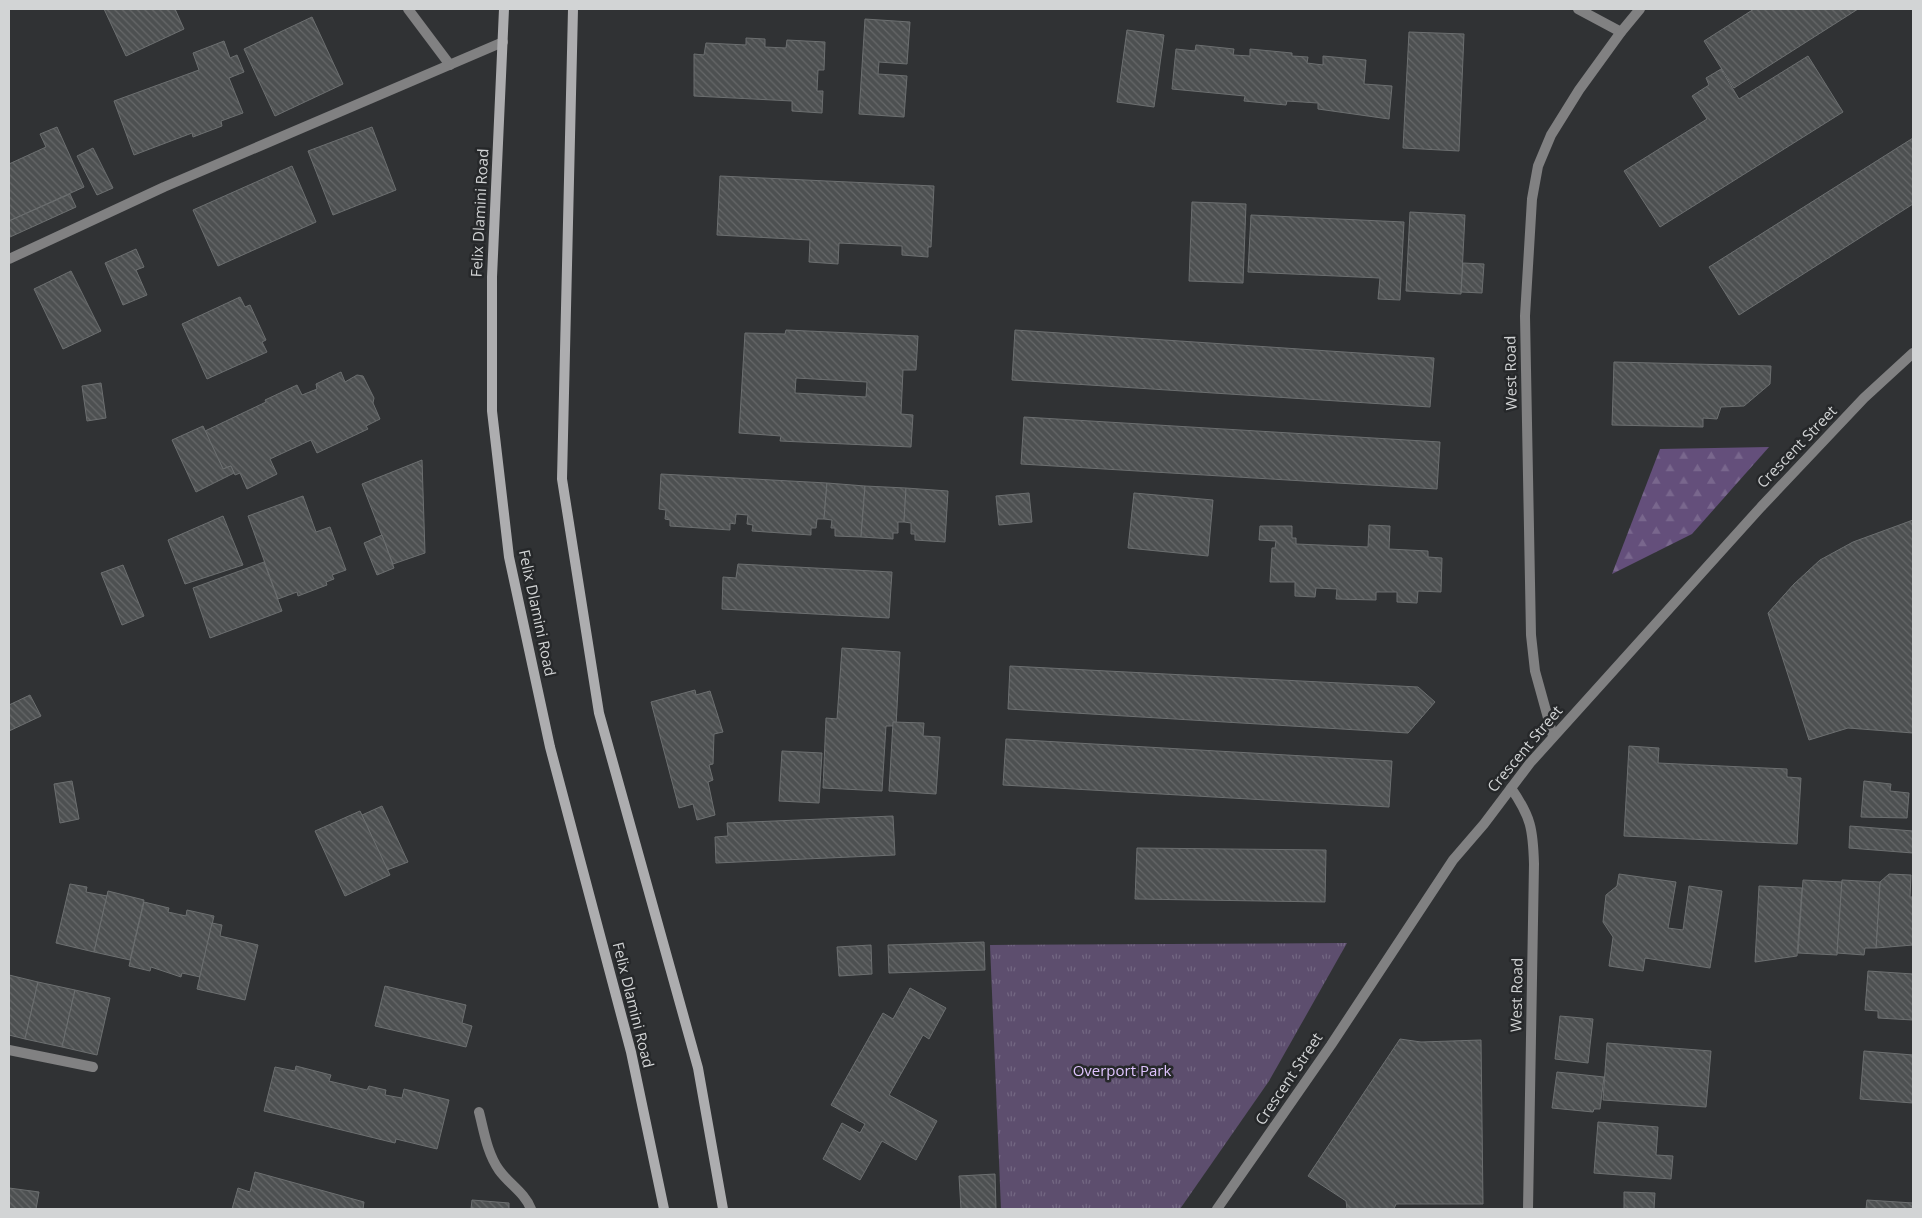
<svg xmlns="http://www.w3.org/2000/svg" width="1922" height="1218" font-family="'Open Sans',sans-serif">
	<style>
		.grass { fill: url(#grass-tufts) }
		.forest { fill: url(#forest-firs) }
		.building { fill: url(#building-back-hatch); stroke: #6c6f70; fill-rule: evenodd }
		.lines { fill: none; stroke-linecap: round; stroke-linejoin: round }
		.street { stroke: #818182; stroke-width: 10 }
		.secondary { stroke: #adadaf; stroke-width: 10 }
		.labels { text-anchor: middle; stroke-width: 5; stroke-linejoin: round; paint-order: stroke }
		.street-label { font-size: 15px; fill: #d2d4d5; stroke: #26282a }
		.park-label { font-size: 15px; fill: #dfc4fe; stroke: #26282a }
	</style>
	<defs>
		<pattern id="grass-tufts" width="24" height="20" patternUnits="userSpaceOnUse" patternTransform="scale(1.25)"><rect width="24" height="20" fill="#5d4e6e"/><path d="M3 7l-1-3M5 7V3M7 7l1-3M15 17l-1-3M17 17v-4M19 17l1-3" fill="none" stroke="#736782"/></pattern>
		<pattern id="forest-firs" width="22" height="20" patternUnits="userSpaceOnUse" patternTransform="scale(1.25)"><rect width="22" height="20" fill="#644f7b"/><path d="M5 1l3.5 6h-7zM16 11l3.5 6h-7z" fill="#79678d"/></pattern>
		<pattern id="building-back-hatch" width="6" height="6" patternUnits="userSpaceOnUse" patternTransform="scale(1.25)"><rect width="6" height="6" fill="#4d5051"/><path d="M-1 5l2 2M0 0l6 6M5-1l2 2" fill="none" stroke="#666869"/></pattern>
	</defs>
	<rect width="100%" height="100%" fill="#303234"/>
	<polygon class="grass" points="1347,943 1269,1081 1180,1209 1001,1209 990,945"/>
	<polygon class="forest" points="1769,447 1692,534 1612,574 1660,449"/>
	<g class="building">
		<polygon points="104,9 175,9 184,29 126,56"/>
		<polygon points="1754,9 1858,9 1734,88 1704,41"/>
		<polygon points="312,17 343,84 275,116 244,49"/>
		<polygon points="865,19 910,22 907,64 879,62 878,74 907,76 904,117 859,114"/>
		<polygon points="1127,30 1164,35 1154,107 1117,102"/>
		<polygon points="1409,32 1464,34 1459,151 1403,148"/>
		<polygon points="746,38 765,39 765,47 786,48 787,40 825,42 824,70 818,70 817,91 823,91 822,113 792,111 792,101 694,96 694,54 704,55 706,43 746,45"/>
		<polygon points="224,41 230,58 237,55 244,72 229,78 243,113 221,121 222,126 193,137 192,133 134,155 114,101 199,70 193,53"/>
		<polygon points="1196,45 1234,49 1233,55 1250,56 1250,49 1292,53 1292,56 1308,57 1307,63 1323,65 1323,56 1366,60 1364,84 1392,86 1389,119 1318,109 1318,103 1287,101 1286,105 1244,101 1245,96 1172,89 1176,49 1195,51"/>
		<polygon points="1808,56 1843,112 1660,227 1624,171 1707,119 1692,96 1709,85 1706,78 1721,69 1739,99"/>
		<polygon points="57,127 84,187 9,221 9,164 46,147 40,134"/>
		<polygon points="372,127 396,190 333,215 308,151"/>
		<polygon points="1913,138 1913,204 1739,315 1709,267"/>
		<polygon points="93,148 113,188 97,195 77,156"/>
		<polygon points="292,166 316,222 218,266 193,210"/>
		<polygon points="720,176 934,186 931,247 928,247 928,257 902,255 902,246 839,243 838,264 809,262 810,240 717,235"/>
		<polygon points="70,194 76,207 10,237 9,221"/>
		<polygon points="1192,202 1246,204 1243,283 1189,281"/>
		<polygon points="1410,212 1465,215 1461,294 1406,291"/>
		<polygon points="1251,215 1404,222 1400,300 1378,299 1380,278 1248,272"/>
		<polygon points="136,249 144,267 136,270 147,295 123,305 105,263"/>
		<polygon points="1463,263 1484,264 1482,293 1461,292"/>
		<polygon points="71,271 101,331 63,349 34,289"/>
		<polygon points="240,297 245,307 250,305 266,340 262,342 267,352 207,379 182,324"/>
		<path d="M786,330L918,336L916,370H903L901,414L913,415L911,447L780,441L781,436L739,433L745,333L785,334ZM796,378L867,382L866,397L795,393Z"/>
		<polygon points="1015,330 1434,358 1430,407 1012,380"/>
		<polygon points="1614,362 1771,366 1770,384 1744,406 1721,407 1717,419 1703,418 1703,427 1612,425"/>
		<polygon points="341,372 345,382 357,375 363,376 374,398 373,403 380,419 366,426 368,429 317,453 311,440 270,459 277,474 247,489 240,473 235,475 231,466 223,469 205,431 266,402 265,400 297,385 302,395 317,389 316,384"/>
		<polygon points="101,383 106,418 87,421 82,386"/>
		<polygon points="1024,417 1440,442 1437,489 1021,464"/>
		<polygon points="203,426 223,469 231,466 234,473 196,492 172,440"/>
		<polygon points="422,460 425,553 393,564 362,484"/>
		<polygon points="661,474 827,483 824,519 817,519 816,528 811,528 811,535 752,531 753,525 747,524 748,515 736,514 735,524 730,523 730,530 670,526 670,520 665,519 666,510 659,509"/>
		<polygon points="827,483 865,486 861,537 835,536 835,528 831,528 832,520 824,519"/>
		<polygon points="865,486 906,488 904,522 898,522 898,533 893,533 893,539 861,537"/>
		<polygon points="906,488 948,491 945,542 915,540 915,534 911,534 911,523 904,522"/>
		<polygon points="1029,493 1032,522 999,525 996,496"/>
		<polygon points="1134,493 1213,500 1208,556 1128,548"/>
		<polygon points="303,496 316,532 330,527 346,570 332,575 334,579 326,582 327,585 298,596 297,592 278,599 248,516"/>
		<polygon points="223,516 243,565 185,584 168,540"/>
		<polygon points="1913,520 1913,733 1848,728 1809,740 1768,613 1794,584 1820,560 1853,542"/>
		<polygon points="1369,525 1390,526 1389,549 1428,551 1428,557 1442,558 1441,592 1418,591 1417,603 1397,602 1397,592 1376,592 1376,600 1336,599 1337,589 1316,588 1315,597 1295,596 1295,582 1270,582 1272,548 1275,548 1276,541 1259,540 1260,526 1292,526 1292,538 1296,538 1296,544 1368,547"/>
		<polygon points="382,535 394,568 377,575 364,543"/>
		<polygon points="264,562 282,611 210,638 193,588"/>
		<polygon points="738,564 892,572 889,618 722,609 723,577 736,578"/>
		<polygon points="123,565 144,616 122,625 101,573"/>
		<polygon points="842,648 900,652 896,726 886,726 882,791 823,788 826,718 837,719"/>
		<polygon points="1010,666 1418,687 1435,702 1408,733 1008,709"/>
		<polygon points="695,690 696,695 710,691 723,732 714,734 713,764 709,765 713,780 708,782 715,815 697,820 693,804 679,808 651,702"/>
		<polygon points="30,695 41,716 9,731 9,705"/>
		<polygon points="893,722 924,723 923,736 940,737 936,794 889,791"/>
		<polygon points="1006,739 1392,761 1389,807 1003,785"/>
		<polygon points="1629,746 1659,748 1658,763 1787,769 1787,777 1801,778 1797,844 1624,836"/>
		<polygon points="782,751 822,753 819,803 779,801"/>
		<polygon points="72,781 79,819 60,823 54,784"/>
		<polygon points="1864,781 1891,784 1890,791 1909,793 1907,818 1861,817"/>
		<polygon points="382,806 408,862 387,870 362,815"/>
		<polygon points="360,811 390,875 345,896 315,831"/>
		<polygon points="893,816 895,855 716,863 715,837 728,836 727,823"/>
		<polygon points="1850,826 1913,831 1913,853 1849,848"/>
		<polygon points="1137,848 1326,850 1325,902 1135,899"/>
		<polygon points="1619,874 1676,882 1668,928 1683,930 1689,886 1722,891 1710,968 1645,958 1643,971 1609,966 1613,937 1603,922 1606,895 1617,886"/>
		<polygon points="1889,874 1911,875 1910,897 1913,897 1913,945 1876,948 1880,882"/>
		<polygon points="1803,880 1842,882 1837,955 1798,953"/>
		<polygon points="1842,880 1880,882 1876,948 1865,948 1864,955 1837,953"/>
		<polygon points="70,884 87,887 86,892 107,896 94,952 56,943"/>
		<polygon points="1759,886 1802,888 1797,956 1755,962"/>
		<polygon points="108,891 144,900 130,960 94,952"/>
		<polygon points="144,902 169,908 168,912 186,916 187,910 214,916 200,977 182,973 181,977 151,967 150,971 129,966"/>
		<polygon points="212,923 222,925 220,936 258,945 245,1000 197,989"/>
		<polygon points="984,942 985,970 889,973 888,945"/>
		<polygon points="871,945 872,974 839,976 837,947"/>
		<polygon points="1868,971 1913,974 1913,1020 1878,1018 1878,1011 1865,1010"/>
		<polygon points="9,975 38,982 25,1039 9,1035"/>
		<polygon points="38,982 75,990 62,1047 25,1039"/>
		<polygon points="385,986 466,1005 462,1023 472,1026 466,1047 375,1026"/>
		<polygon points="910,988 946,1008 929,1039 923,1035 889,1095 937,1121 916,1160 882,1141 860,1180 823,1159 842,1123 860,1133 865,1124 831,1105 883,1013 893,1019"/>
		<polygon points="75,990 110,998 97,1055 62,1047"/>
		<polygon points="1560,1016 1593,1019 1588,1063 1555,1059"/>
		<polygon points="1400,1039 1421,1042 1481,1040 1483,1204 1396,1204 1394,1209 1347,1209 1346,1201 1308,1176"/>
		<polygon points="1607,1043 1711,1051 1706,1107 1603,1100"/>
		<polygon points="1864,1051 1913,1055 1913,1103 1860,1099"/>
		<polygon points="296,1066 331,1075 329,1081 367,1090 369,1086 386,1090 385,1095 402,1098 404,1089 449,1100 437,1149 396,1139 395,1143 264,1111 275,1067 295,1071"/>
		<polygon points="1557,1072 1604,1077 1600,1109 1594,1109 1593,1112 1552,1108"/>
		<polygon points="1598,1122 1658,1127 1656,1155 1673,1156 1671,1179 1594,1173"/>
		<polygon points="255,1172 364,1202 363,1209 232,1209 238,1188 250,1192"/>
		<polygon points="995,1174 996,1209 961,1209 959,1176"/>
		<polygon points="9,1188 39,1192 36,1209 9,1209"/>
		<polygon points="1624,1192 1655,1193 1654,1209 1624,1209"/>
		<polygon points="472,1200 509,1203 509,1209 471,1209"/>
		<polygon points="1867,1200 1913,1203 1913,1209 1866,1209"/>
	</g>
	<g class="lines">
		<g class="street">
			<polyline points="408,9 450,65"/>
			<polyline points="1578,9 1621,32"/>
			<polyline points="9,259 164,187 503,42"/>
			<polyline points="1553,736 1535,671 1531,635 1525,316 1532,199 1538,166 1551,135 1579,90 1621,32 1640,9"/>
			<path d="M1511,788C1531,817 1533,829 1534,864L1528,1209"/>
			<polyline points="9,1050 93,1067"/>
			<path d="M479,1112C484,1131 487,1153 499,1170C509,1184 525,1193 531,1209"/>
			<polyline points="1217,1209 1331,1045 1453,860 1484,824 1530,763 1761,507 1864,398 1913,353"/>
		</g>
		<g class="secondary">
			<polyline points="504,9 492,277 492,411 509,557 550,747 631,1052 664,1209"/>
			<polyline points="573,9 562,479 599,713 698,1068 723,1209"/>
		</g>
	</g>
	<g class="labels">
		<g class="street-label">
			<text transform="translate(480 213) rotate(-87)" y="5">Felix Dlamini Road</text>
			<text transform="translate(1511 373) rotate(-91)" y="5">West Road</text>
			<text transform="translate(1797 447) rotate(-46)" y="5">Crescent Street</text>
			<text transform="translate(537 613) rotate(78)" y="5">Felix Dlamini Road</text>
			<text transform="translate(1525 749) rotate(-50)" y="5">Crescent Street</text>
			<text transform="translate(1517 995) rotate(-89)" y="5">West Road</text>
			<text transform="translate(633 1005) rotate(76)" y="5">Felix Dlamini Road</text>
			<text transform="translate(1289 1079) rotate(-56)" y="5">Crescent Street</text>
		</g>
		<g class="park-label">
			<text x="1122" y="1076">Overport Park</text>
		</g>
	</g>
	<rect width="1922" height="1218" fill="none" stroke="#d2d4d5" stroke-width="20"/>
</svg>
